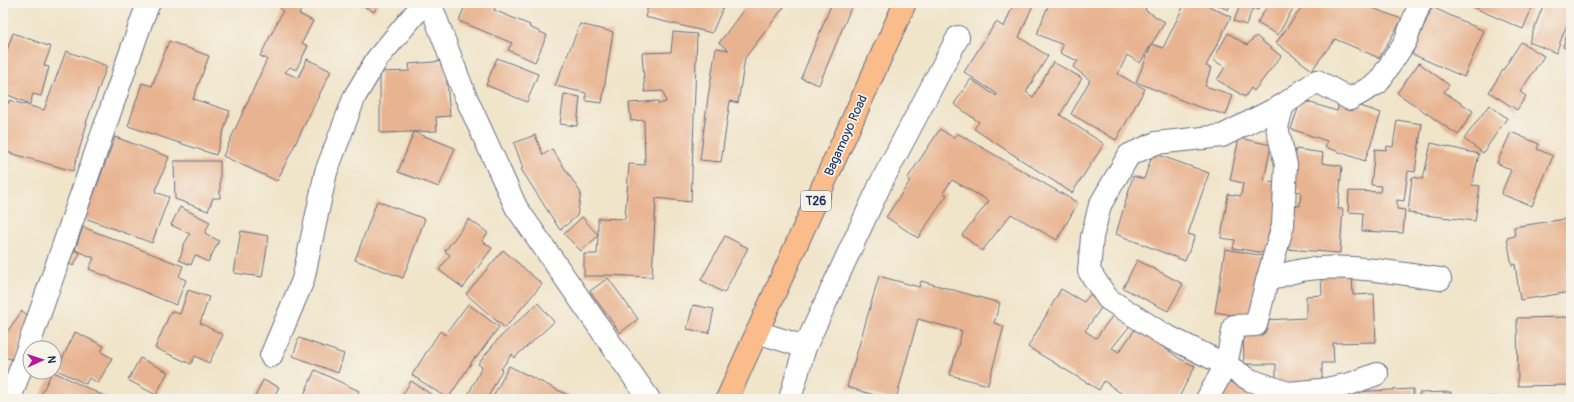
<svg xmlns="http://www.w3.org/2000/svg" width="1574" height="402" font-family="Pangolin,sans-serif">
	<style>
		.building { fill: #e8b390 }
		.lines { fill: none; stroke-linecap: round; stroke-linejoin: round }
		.minor-casing { stroke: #666e83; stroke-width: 24 }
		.tertiary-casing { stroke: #666e83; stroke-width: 24 }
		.trunk-casing { stroke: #666e83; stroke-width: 24 }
		.minor { stroke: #fff; stroke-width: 22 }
		.tertiary { stroke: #fff; stroke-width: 22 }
		.trunk { stroke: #f9bc8a; stroke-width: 22 }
		.labels { text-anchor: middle; stroke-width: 3.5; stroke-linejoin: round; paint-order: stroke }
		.shield { fill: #f7f3e8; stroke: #5d6a87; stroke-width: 1 }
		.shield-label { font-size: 12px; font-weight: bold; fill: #1b2f5e }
		.street-label { font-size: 13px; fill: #1b2f5e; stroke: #f7f3e8 }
	</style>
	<rect width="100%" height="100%" fill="#f7f3e8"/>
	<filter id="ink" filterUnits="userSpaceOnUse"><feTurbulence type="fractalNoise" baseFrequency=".025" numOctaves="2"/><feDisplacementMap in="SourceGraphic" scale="8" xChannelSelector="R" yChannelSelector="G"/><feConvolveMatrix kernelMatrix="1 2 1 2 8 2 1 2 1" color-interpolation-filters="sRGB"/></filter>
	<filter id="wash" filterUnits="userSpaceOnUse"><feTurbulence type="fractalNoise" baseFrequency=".012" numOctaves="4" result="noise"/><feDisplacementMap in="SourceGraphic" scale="16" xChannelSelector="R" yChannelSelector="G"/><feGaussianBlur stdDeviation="0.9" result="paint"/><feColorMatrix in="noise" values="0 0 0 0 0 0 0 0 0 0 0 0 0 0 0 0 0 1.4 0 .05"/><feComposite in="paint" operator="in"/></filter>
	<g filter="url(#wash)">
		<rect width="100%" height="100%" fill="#f0e4c9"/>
		<g id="blocks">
			<g class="building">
				<polygon points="283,3 304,3 299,14 313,21 302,43 308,46 296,70 290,67 285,72 298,78 307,59 331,71 277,181 223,156 267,59 260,56 283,11 280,9"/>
				<polygon points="359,3 379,3 374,12"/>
				<polygon points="466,3 497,3 494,10 530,25 529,27 547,35 535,62 508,50 512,43 459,21"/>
				<polygon points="649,3 725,3 712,33 645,17"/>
				<polygon points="735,3 787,3 745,58 738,103 730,101 721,162 700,160 708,97 716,48 729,50 719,43 744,9 734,4"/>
				<polygon points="832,3 853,3 819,85 801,78"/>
				<polygon points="1009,3 1034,3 1019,37 1048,56 1026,92 1033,97 1053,62 1082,78 1060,115 1104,144 1072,193 974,129 979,122 954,104 971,79 996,96 997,94 964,72 996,22 1004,27 1013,5"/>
				<polygon points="1049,3 1135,3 1146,8 1145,10 1165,22 1140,63 1127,55 1118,74 1145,89 1116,140 1071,114 1090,80 1073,67 1078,61 1060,53 1063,45 1037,34"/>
				<polygon points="1185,3 1203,3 1231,17 1206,66 1211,68 1205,86 1233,95 1226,115 1196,106 1136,82 1152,44 1163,48"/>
				<polygon points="1213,3 1231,3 1228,10"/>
				<polygon points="1241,3 1261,3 1258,10 1253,8 1246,25 1234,21"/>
				<polygon points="1269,3 1296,3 1278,35 1257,23"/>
				<polygon points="1305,3 1359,3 1402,19 1379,58 1335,39 1312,70 1276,43"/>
				<polygon points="1463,3 1534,3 1523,29"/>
				<polygon points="1544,3 1559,3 1571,8 1571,14 1556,53 1529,42"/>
				<polygon points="1432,7 1484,31 1464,77 1412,54"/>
				<polygon points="1571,22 1571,51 1563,47"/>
				<polygon points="580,24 613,32 602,103 586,101 586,93 555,86"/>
				<polygon points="673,32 697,34 691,202 656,198 652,277 604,275 604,276 584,276 584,254 597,254 598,236 581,251 564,234 582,217 598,235 598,218 625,219 629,164 645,165 644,120 631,121 629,103 658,101 658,104 666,102 663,91 645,92 642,53 671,52"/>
				<polygon points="13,33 51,47 44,66 49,67 41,96 33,94 30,104 3,93 3,61"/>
				<polygon points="1228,33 1247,45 1256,36 1281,56 1254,91 1251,88 1245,97 1217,80 1225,67 1213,60"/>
				<polygon points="169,41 209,56 193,99 230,111 216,155 128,126 142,83 152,86"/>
				<polygon points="1521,42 1544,56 1520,92 1526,96 1517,110 1489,92"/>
				<polygon points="66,51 107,66 86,123 87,123 73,171 3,151 3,103 9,103 9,100 44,110"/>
				<polygon points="497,58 538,74 527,102 486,85"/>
				<polygon points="445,61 450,116 436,117 437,131 380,133 380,72 410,71 409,64"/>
				<polygon points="1419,63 1449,85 1444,92 1473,111 1458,135 1397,93"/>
				<polygon points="564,94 580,97 577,126 560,124"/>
				<polygon points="1340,99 1381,113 1365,161 1325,147 1327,141 1291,129 1301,100 1337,111"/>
				<polygon points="1489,105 1507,118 1483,153 1464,139"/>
				<polygon points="1397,120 1422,124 1415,172 1408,171 1404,201 1397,200 1397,209 1405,210 1403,233 1362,231 1363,213 1348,212 1349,191 1380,192 1381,186 1371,185 1375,149 1386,150 1387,146 1393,147"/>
				<polygon points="940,129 954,138 957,133 1078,203 1057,240 1011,214 982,251 962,235 989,201 952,180 943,193 947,195 918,238 886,217 910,181 907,179"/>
				<polygon points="414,132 455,148 439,187 398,172"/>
				<polygon points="1511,132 1539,144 1537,149 1553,156 1532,206 1501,194 1511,170 1497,163"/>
				<polygon points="535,135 543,155 552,149 581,193 577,216 560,230 521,169 523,168 514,143"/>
				<polygon points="115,137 169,157 155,192 169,197 152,243 85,218"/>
				<polygon points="1239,138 1271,145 1264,181 1282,184 1272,254 1233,248 1235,240 1221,238 1228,194 1241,196 1243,183 1230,180"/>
				<polygon points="1431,143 1479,154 1472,185 1480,186 1475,221 1408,213 1412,177 1423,179"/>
				<polygon points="1296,149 1323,153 1322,163 1342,166 1338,209 1343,209 1340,253 1285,249 1288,205 1300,206 1301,192 1290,190"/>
				<polygon points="1153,153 1209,173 1188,234 1195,236 1185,261 1116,234 1133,176 1144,179"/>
				<polygon points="174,161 220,161 220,198 213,198 208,211 175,199"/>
				<polygon points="377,201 425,219 403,278 355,260"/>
				<polygon points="180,207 210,222 205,233 219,241 208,262 195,255 191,265 179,260 183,249 182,248 190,234 171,225"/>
				<polygon points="1571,218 1571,292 1520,300 1515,264 1512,265 1507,238 1515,236 1514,227"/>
				<polygon points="469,219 488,233 482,241 492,248 463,288 439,270 450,255 445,251"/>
				<polygon points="83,227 183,266 179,277 186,280 176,305 89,269 94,258 75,250"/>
				<polygon points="241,231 269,236 262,277 234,273"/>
				<polygon points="725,236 748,248 724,293 701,280"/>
				<polygon points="1225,249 1264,256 1254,319 1215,312"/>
				<polygon points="75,250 80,254 73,266 67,262"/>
				<polygon points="503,250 542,284 505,328 466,294"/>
				<polygon points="1137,260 1183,284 1168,311 1123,288"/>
				<polygon points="1352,274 1353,295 1374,294 1376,342 1333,343 1334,363 1322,363 1322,383 1276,384 1276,364 1244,364 1243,331 1264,320 1306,318 1306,296 1322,295 1321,275"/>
				<polygon points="879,276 919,287 921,281 1000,303 994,323 1004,326 988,385 950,375 962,331 918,319 896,399 888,399 847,387"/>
				<polygon points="608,278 638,319 620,333 590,291"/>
				<polygon points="1061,289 1084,302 1092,292 1105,302 1085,331 1096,338 1116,311 1132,323 1112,348 1119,352 1136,328 1180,359 1195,366 1178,399 1129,399 1104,381 1099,390 1028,347"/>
				<polygon points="188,290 209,297 200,323 223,335 209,363 195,356 191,364 155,348 171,311 180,314"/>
				<polygon points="538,303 554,322 514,358 512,354 501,369 502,370 487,399 466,399 482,367 478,364 498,339"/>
				<polygon points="468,304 499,327 476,358 475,357 448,399 412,375 440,331 445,335"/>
				<polygon points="693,305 714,309 709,333 687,329"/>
				<polygon points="22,311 32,318 20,336 22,336 16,360 3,357 3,332 7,332"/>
				<polygon points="1571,317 1571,385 1518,386 1517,318"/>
				<polygon points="75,332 104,346 101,352 112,358 98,383 89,378 86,384 57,370"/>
				<polygon points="299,338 344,354 338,373 293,356"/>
				<polygon points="140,358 168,372 156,395 128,380"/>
				<polygon points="509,366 570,396 568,399 492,399"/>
				<polygon points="315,370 359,391 355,399 302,399"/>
				<polygon points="52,372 54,372 110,399 39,399"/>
				<polygon points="263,380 279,387 273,399 254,399"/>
				<polygon points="1226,380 1269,399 1218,399"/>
				<polygon points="411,381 438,399 400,399"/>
				<polygon points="1413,389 1413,399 1347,399 1347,392"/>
				<polygon points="1451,392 1450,397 1498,397 1498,399 1420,399 1419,393"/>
			</g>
		</g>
	</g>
	<g filter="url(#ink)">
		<use href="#blocks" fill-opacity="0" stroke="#666e83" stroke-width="1"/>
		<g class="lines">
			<defs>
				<g id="minor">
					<path d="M1267,281C1275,278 1284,274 1293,272C1339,261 1394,273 1440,279"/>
					<polyline points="757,332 805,347"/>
					<polyline points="271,356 303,280 326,172 355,96 377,59 424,3"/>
					<polyline points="1377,374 1350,384 1321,390 1288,393 1250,380 1226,365 1161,333 1108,299 1089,271 1092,237 1100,205 1129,155 1156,143 1222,136 1283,105 1317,81 1350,99 1378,83 1405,42 1420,3"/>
					<polyline points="10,399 143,17 149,3"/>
					<polyline points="790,399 805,347 882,181 958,37"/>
					<polyline points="1207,399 1226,365 1234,326 1256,325 1267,281 1283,225 1286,165 1277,127 1283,105"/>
				</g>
				<polyline id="tertiary" points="430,3 464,93 516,207 649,399"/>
				<polyline id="trunk" points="727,399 905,3"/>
			</defs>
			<use href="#minor" class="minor-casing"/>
			<use href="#tertiary" class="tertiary-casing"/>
			<use href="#trunk" class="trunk-casing"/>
			<use href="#minor" class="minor"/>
			<use href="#tertiary" class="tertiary"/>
			<use href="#trunk" class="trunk"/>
		</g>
	</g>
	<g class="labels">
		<rect class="shield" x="801" y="191" width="30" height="20" rx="3"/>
		<g class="shield-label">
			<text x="816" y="205">T26</text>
		</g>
		<g class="street-label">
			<text transform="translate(845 135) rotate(-66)" y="5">Bagamoyo Road</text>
		</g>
	</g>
	<rect width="1574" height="402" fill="none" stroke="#f7f3e8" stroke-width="16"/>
	<g transform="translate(42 360) rotate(87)"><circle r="19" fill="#f7f3e8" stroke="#9fa5b1"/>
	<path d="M0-3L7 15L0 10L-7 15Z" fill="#b5179e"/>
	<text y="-6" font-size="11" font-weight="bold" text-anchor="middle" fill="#1b2f5e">N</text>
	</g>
</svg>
